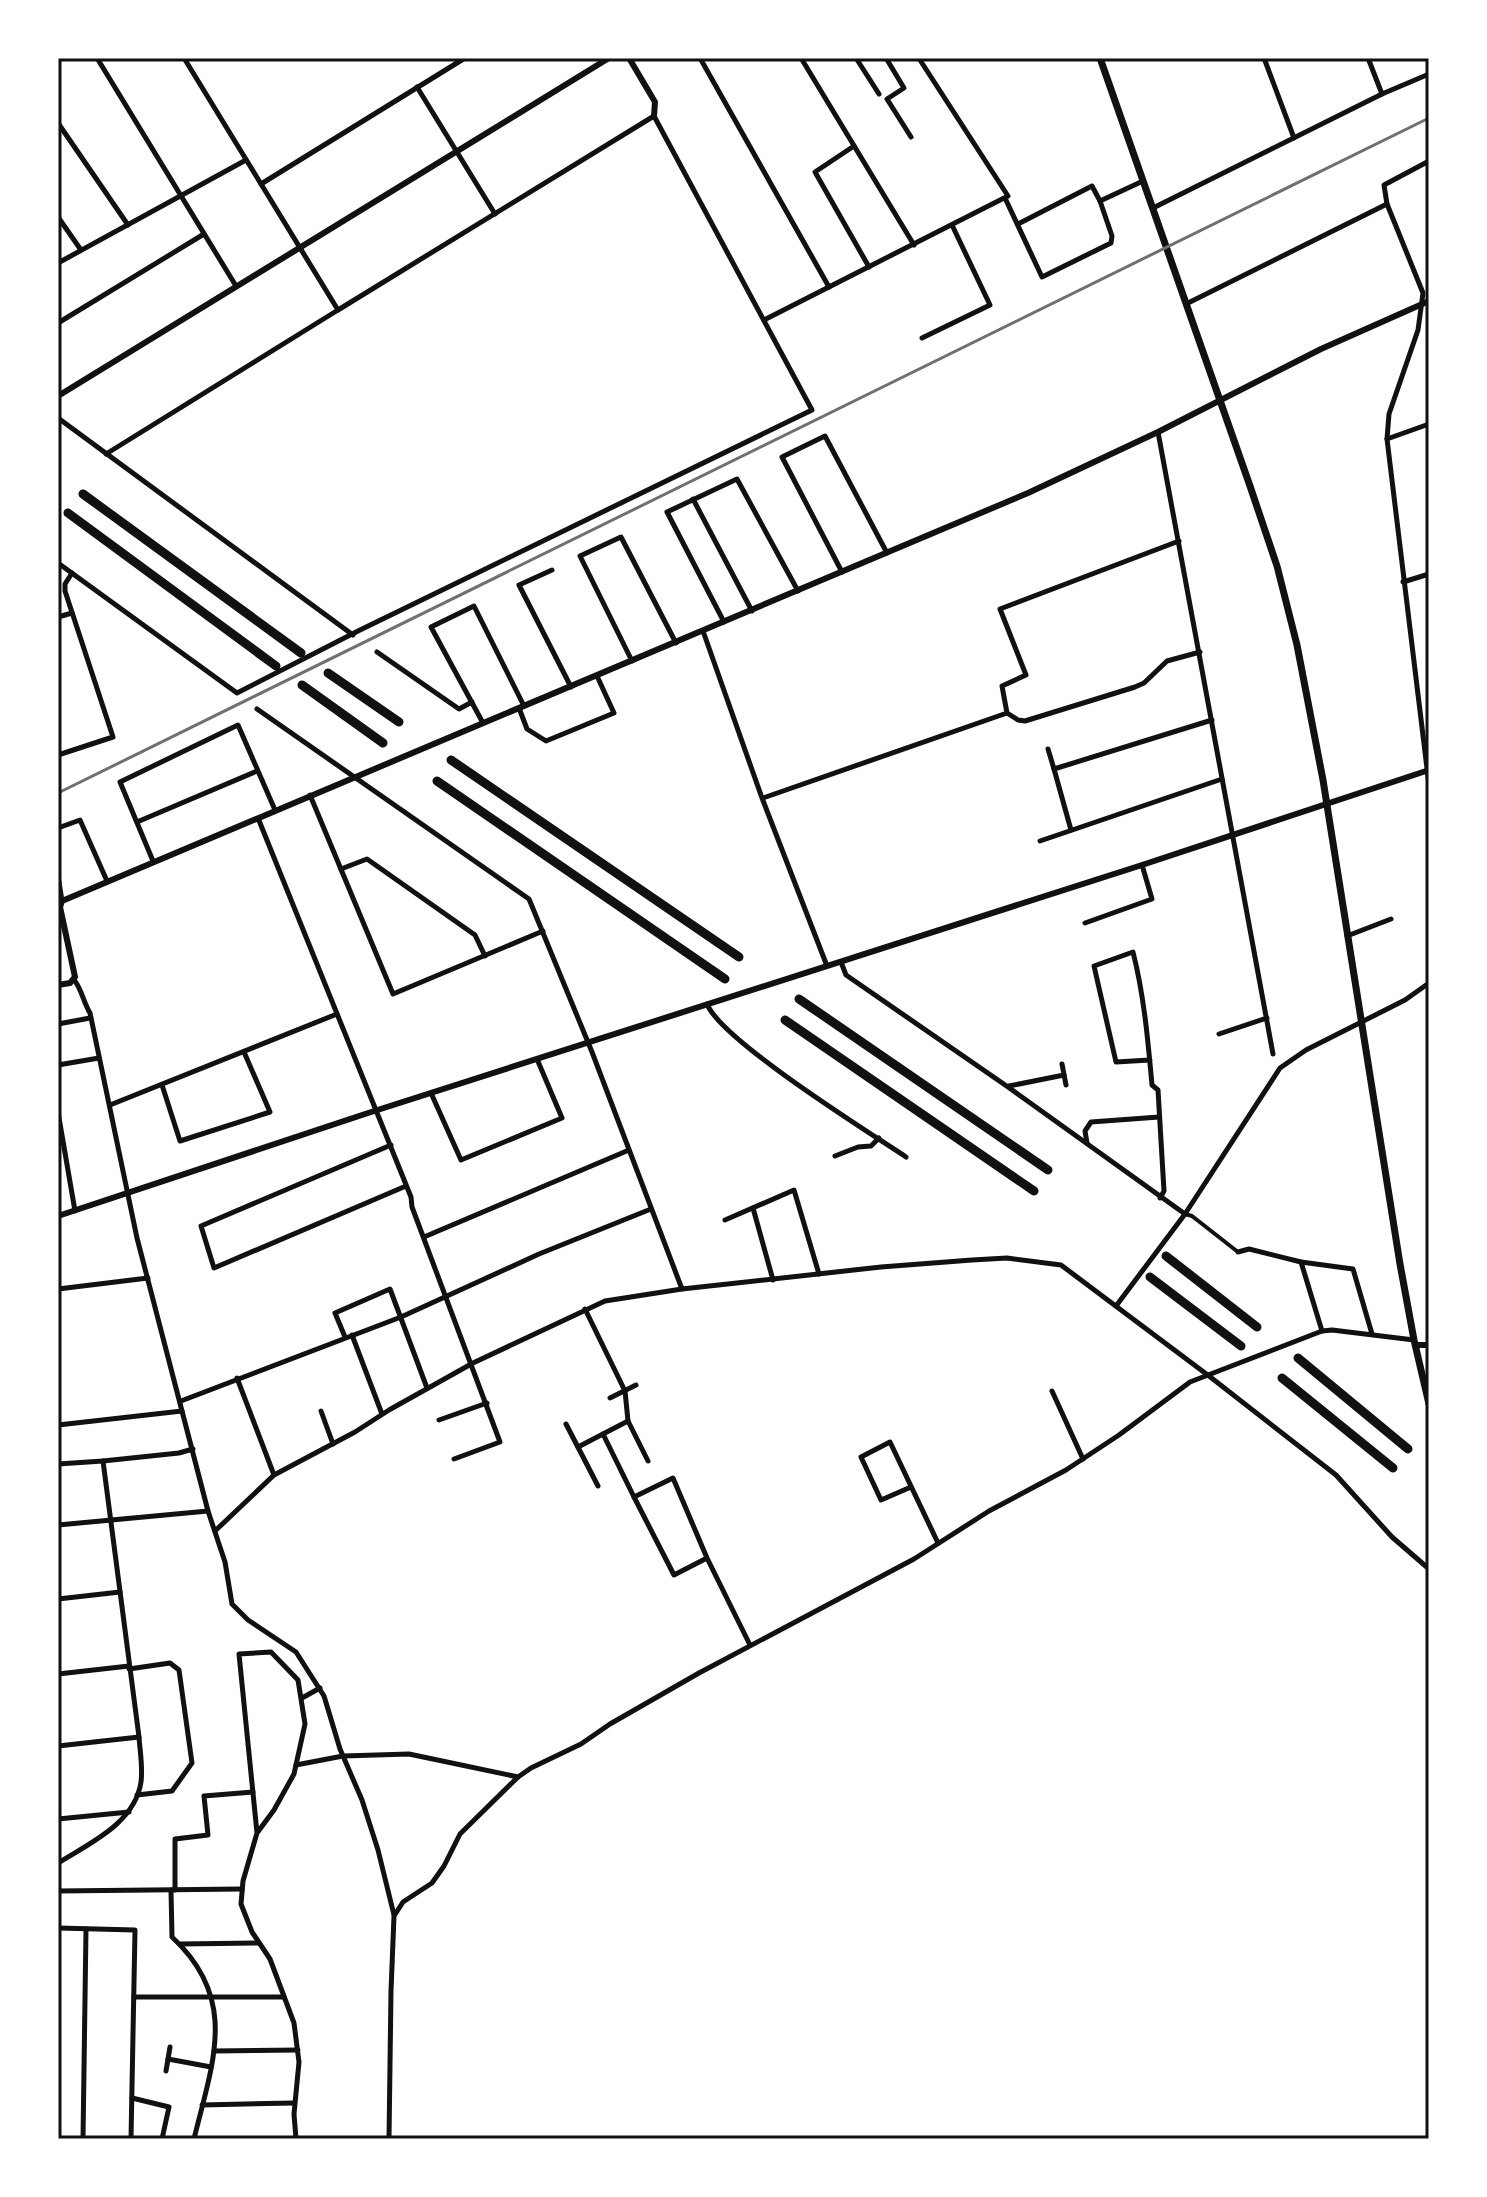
<svg xmlns="http://www.w3.org/2000/svg" width="1487" height="2197" font-family="Commissioner,sans-serif">
	<style>
		.lines { fill: none; stroke-linecap: round; stroke-linejoin: round }
		.pedestrian { stroke: #111; stroke-width: 4 }
		.minor { stroke: #111; stroke-width: 5 }
		.tertiary { stroke: #111; stroke-width: 6 }
		.primary { stroke: #111; stroke-width: 7 }
		.motorway { stroke: #111; stroke-width: 9 }
		.rail { stroke: #707070; stroke-width: 3 }
		.neatline { fill: none; stroke: #111; stroke-width: 3 }
	</style>
	<rect width="100%" height="100%" fill="#fff"/>
	<g class="lines">
		<polyline class="pedestrian" points="1185,1214 1192,1216 1238,1252"/>
		<g class="minor">
			<polyline points="97,58 236,286"/>
			<polyline points="700,58 829,287"/>
			<polyline points="801,58 914,245"/>
			<polyline points="856,58 879,94"/>
			<polyline points="886,58 904,88 887,99 911,137"/>
			<polyline points="1264,58 1294,138"/>
			<polyline points="1368,58 1382,94"/>
			<polyline points="417,87 495,214"/>
			<polyline points="58,123 128,225"/>
			<polyline points="854,146 815,172 869,267"/>
			<polyline points="1429,161 1384,185 1387,204 1423,293 1418,330 1389,414 1387,439 1429,785"/>
			<polyline points="261,184 465,58"/>
			<polyline points="1005,198 1042,277 1111,243 1112,236 1100,201"/>
			<polyline points="1153,208 1382,94 1429,74"/>
			<polyline points="58,217 81,250"/>
			<polyline points="1018,224 1092,186 1100,201 1143,181"/>
			<polyline points="58,263 246,160"/>
			<polyline points="1186,304 1387,204"/>
			<polyline points="764,320 1008,196 920,60 924,58"/>
			<polyline points="58,323 204,234"/>
			<polyline points="922,338 990,305 952,225"/>
			<polyline points="58,418 353,635"/>
			<polyline points="1158,432 1273,1054"/>
			<polyline points="1387,439 1429,424"/>
			<polyline points="106,454 338,310 184,58"/>
			<polyline points="693,499 752,611"/>
			<polyline points="1179,541 1000,609 1026,675 1002,686 1007,713 1018,720 1025,721 1135,687 1144,683 1167,661 1200,652"/>
			<polyline points="58,563 237,693 358,631 812,410 654,116 338,310"/>
			<polyline points="552,570 519,585 571,687"/>
			<polyline points="842,572 782,457 825,436 887,553"/>
			<polyline points="1403,582 1429,574"/>
			<polyline points="58,617 72,613"/>
			<polyline points="724,622 667,512 737,479 798,591"/>
			<polyline points="703,631 762,798 827,966"/>
			<polyline points="377,652 459,709 472,702"/>
			<polyline points="632,661 580,556 621,537 676,643"/>
			<polyline points="519,708 527,729 546,741 614,713 597,676"/>
			<polyline points="257,709 529,899 592,1052 682,1289 881,1267 972,1260 1007,1258 1061,1265 1209,1376 1336,1475 1392,1537 1429,1569"/>
			<polyline points="483,723 431,627 474,606 524,706"/>
			<polyline points="1048,749 1054,769"/>
			<polyline points="58,755 113,737 65,591 65,584 72,573"/>
			<polyline points="310,795 393,994 543,931"/>
			<polyline points="763,798 1007,713"/>
			<polyline points="258,818 411,1197 412,1207 500,1442 454,1459"/>
			<polyline points="137,822 257,771"/>
			<polyline points="58,828 80,820 107,881"/>
			<polyline points="1071,830 1054,769 1212,720"/>
			<polyline points="1040,841 1222,779"/>
			<polyline points="153,861 120,782 238,725 275,810"/>
			<polyline points="341,869 367,859 475,935 485,956"/>
			<polyline points="58,876 62,901"/>
			<polyline points="1085,923 1152,899 1142,865"/>
			<polyline points="1347,936 1391,919"/>
			<polyline points="841,962 846,975 1008,1087 1185,1214"/>
			<path d="M74,980C81,987 84,1004 90,1013L137,1238L208,1511L225,1562L232,1604L248,1620L296,1652L324,1696L340,1749L362,1800L378,1850L394,1915"/>
			<path d="M707,1004C721,1040 867,1131 906,1157"/>
			<polyline points="58,1024 90,1018"/>
			<polyline points="1219,1034 1267,1018"/>
			<path d="M1150,1060L1116,1062L1094,966L1133,952C1144,995 1148,1041 1152,1085L1158,1090L1164,1191L1160,1198"/>
			<polyline points="1062,1064 1066,1085"/>
			<polyline points="58,1065 99,1058"/>
			<polyline points="162,1085 180,1141 270,1112 244,1052"/>
			<polyline points="1009,1086 1064,1075"/>
			<polyline points="431,1093 461,1160 562,1118 537,1059"/>
			<polyline points="110,1105 337,1014"/>
			<polyline points="58,1112 75,1211"/>
			<polyline points="1087,1143 1085,1131 1091,1122 1159,1117"/>
			<polyline points="391,1145 201,1226 214,1268 406,1186"/>
			<polyline points="835,1156 858,1147 871,1146 879,1138"/>
			<polyline points="753,1208 773,1280"/>
			<polyline points="725,1220 794,1190 819,1274"/>
			<polyline points="424,1237 629,1150"/>
			<polyline points="1238,1252 1249,1249 1301,1262 1353,1269 1372,1334"/>
			<polyline points="1301,1262 1322,1331"/>
			<polyline points="58,1289 148,1278"/>
			<polyline points="1116,1306 1185,1214 1280,1068 1306,1050 1405,1000 1429,983"/>
			<polyline points="585,1309 625,1391 628,1421 648,1461"/>
			<polyline points="352,1335 382,1414"/>
			<polyline points="345,1337 335,1313 390,1289 427,1388"/>
			<polyline points="237,1378 274,1475"/>
			<polyline points="1052,1391 1083,1459"/>
			<polyline points="610,1398 636,1385"/>
			<polyline points="181,1401 401,1317 539,1254 651,1209"/>
			<polyline points="321,1411 333,1444"/>
			<polyline points="439,1420 487,1403"/>
			<polyline points="566,1424 598,1486"/>
			<polyline points="58,1425 182,1411"/>
			<polyline points="603,1434 634,1497"/>
			<polyline points="578,1447 628,1421"/>
			<polyline points="58,1464 103,1461"/>
			<polyline points="911,1487 881,1500 861,1457 890,1442 938,1543"/>
			<polyline points="58,1525 208,1511"/>
			<polyline points="215,1531 274,1475 355,1432 389,1410 473,1363 605,1301 682,1289"/>
			<polyline points="707,1558 674,1575 634,1497 673,1478 707,1558 750,1645"/>
			<polyline points="58,1599 120,1592"/>
			<polyline points="129,1669 170,1663 179,1670 192,1763 172,1791 137,1795"/>
			<polyline points="58,1674 129,1666"/>
			<polyline points="302,1698 320,1688"/>
			<polyline points="58,1746 139,1737"/>
			<polyline points="296,1765 343,1756 409,1754 518,1777"/>
			<polyline points="58,1819 129,1812"/>
			<polyline points="257,1833 274,1810 294,1774 305,1724 298,1680 271,1652 239,1654 257,1833 243,1881 241,1904 252,1932 270,1959 294,2023 299,2062 294,2114 296,2139"/>
			<path d="M58,1863C90,1843 135,1823 141,1782C143,1767 140,1752 139,1737L103,1461L179,1453L193,1449"/>
			<path d="M171,1890L172,1937C239,1999 213,2061 194,2139"/>
			<polyline points="175,1890 175,1839 208,1835 204,1796 253,1792"/>
			<polyline points="58,1891 242,1889"/>
			<polyline points="58,1928 135,1930 131,2139"/>
			<polyline points="180,1944 258,1943"/>
			<polyline points="134,1997 284,1997"/>
			<polyline points="214,2051 298,2050"/>
			<polyline points="168,2059 211,2067"/>
			<polyline points="166,2071 170,2047"/>
			<polyline points="132,2098 169,2107 162,2139"/>
			<polyline points="202,2105 294,2103"/>
			<polyline points="83,2139 86,1929"/>
			<polyline points="389,2139 391,1991 394,1916 403,1902 432,1883 444,1866 460,1834 518,1777 531,1768 581,1744 610,1724 699,1673 914,1559 989,1511 1066,1470 1119,1435 1190,1382 1322,1331 1332,1330 1414,1340"/>
		</g>
		<g class="tertiary">
			<polyline points="629,58 655,102 654,116"/>
			<polyline points="58,396 609,58"/>
			<polyline points="58,985 70,983 75,977 60,907 62,901 1028,493 1158,432 1321,349 1429,301"/>
			<polyline points="58,1216 365,1114 1142,865 1429,770"/>
			<polyline points="1415,1345 1429,1345"/>
		</g>
		<polyline class="primary" points="1100,58 1250,486 1277,566 1297,645 1323,780 1400,1264 1414,1340 1429,1404"/>
		<g class="motorway">
			<polyline points="83,494 301,653"/>
			<polyline points="68,513 276,666"/>
			<polyline points="328,673 399,722"/>
			<polyline points="302,685 383,743"/>
			<polyline points="451,760 739,957"/>
			<polyline points="437,781 725,979"/>
			<polyline points="799,999 1048,1170"/>
			<polyline points="785,1020 1034,1191"/>
			<polyline points="1166,1256 1257,1327"/>
			<polyline points="1150,1277 1241,1346"/>
			<polyline points="1298,1358 1408,1449"/>
			<polyline points="1282,1378 1393,1468"/>
		</g>
		<polyline class="rail" points="58,793 1429,118"/>
	</g>
	<rect width="1487" height="2197" fill="none" stroke="#ffffff" stroke-width="120"/>
	<rect x="60" y="60" width="1367" height="2077" class="neatline"/>
</svg>
